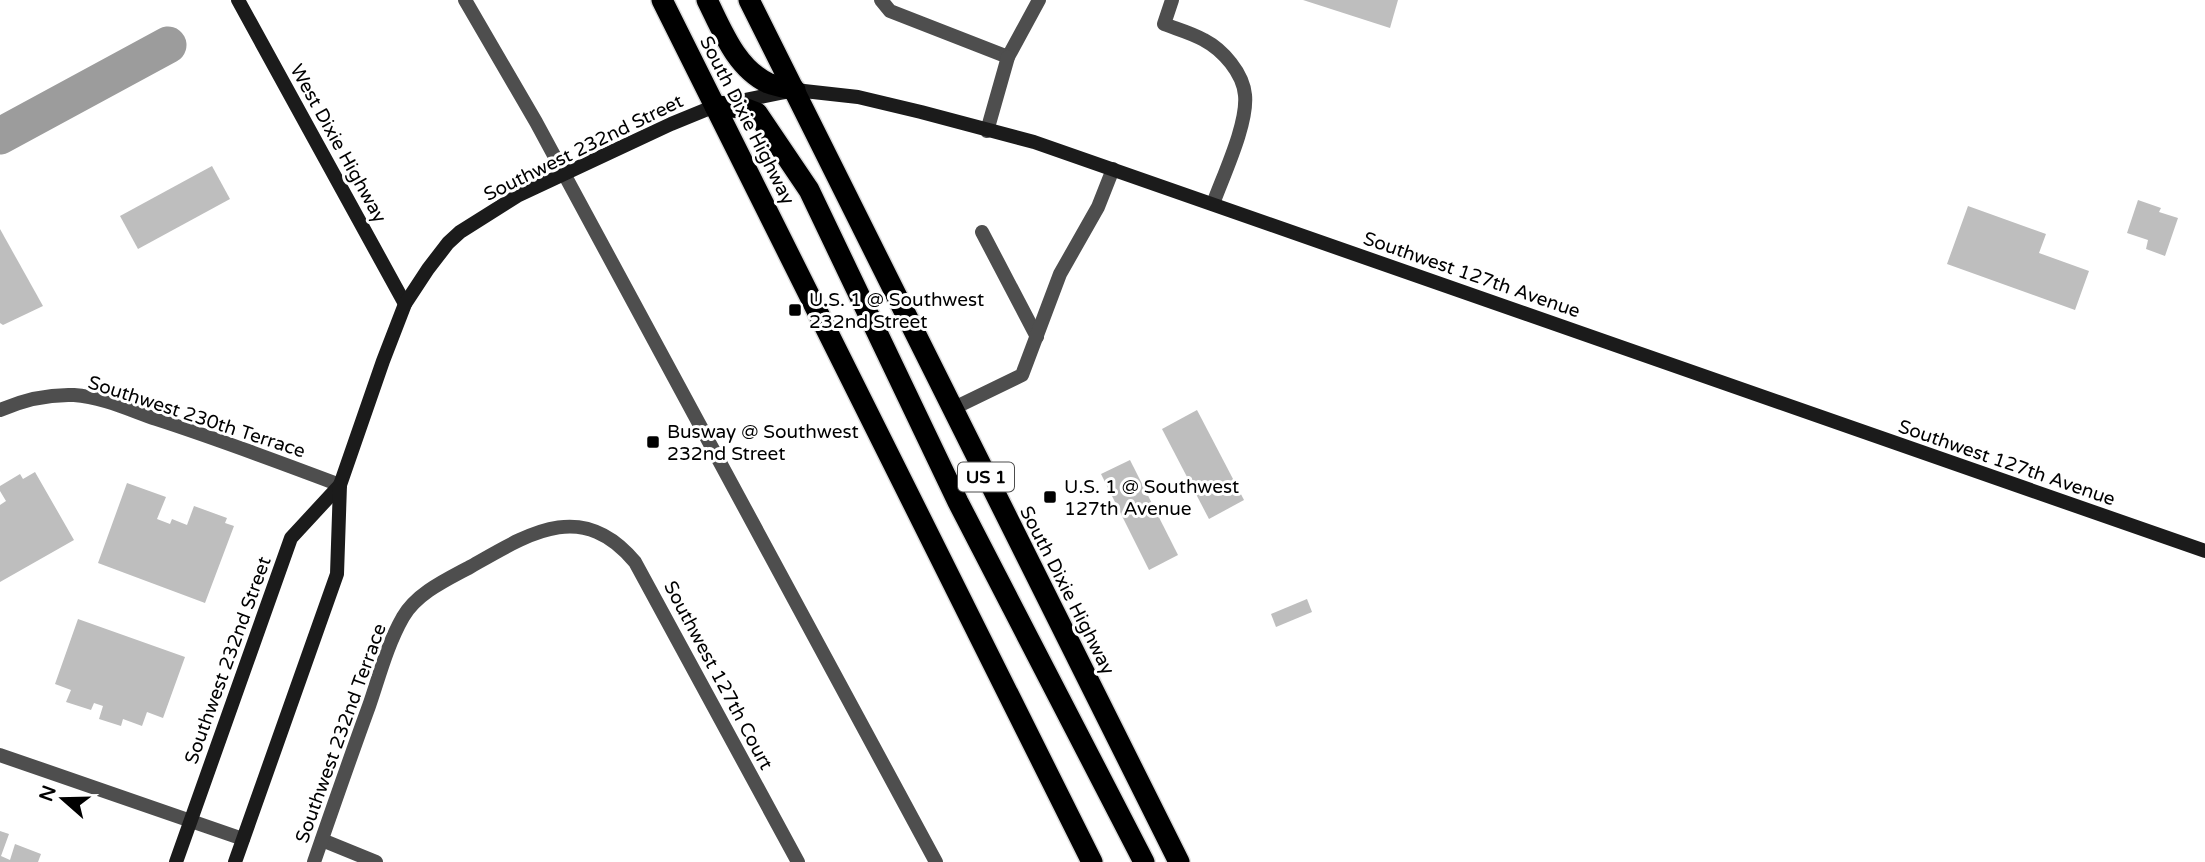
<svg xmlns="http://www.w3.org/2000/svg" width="2205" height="862" font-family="'Varela Round',sans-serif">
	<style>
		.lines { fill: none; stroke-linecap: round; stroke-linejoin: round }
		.canal { stroke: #9c9c9c; stroke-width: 37 }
		.building { fill: #bebebe }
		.highway-casing { stroke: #dbdbdb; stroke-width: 24 }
		.lane { stroke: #4e4e4e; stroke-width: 14 }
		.street { stroke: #4e4e4e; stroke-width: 14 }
		.secondary { stroke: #1b1b1b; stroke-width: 14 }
		.highway { stroke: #000; stroke-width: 21 }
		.poi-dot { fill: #000; stroke: #fff; stroke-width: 2.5 }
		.labels { text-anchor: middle; stroke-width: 6; stroke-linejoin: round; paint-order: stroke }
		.shield { fill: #fff; stroke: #4c4c4c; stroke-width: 2 }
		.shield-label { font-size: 18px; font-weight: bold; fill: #000 }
		.street-label { font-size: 19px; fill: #000; stroke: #fff }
		.poi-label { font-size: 19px; fill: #000; stroke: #fff; text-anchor: start }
	</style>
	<rect width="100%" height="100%" fill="#fff"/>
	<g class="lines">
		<polyline class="canal" points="0,136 168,45"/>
	</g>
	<g class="building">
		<polygon points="1303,0 1398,0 1390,28"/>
		<polygon points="212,166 230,199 138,249 120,216"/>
		<polygon points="2138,200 2161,208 2159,212 2178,218 2165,256 2146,249 2148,240 2127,233"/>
		<polygon points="1968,206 2046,234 2039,253 2089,271 2075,310 1947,264"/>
		<polygon points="0,229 43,306 3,325 0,323"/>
		<polygon points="1197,410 1244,500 1209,519 1162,429"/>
		<polygon points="1130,460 1178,555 1149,570 1101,474"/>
		<polygon points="35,472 74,540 0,582 0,505 6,501 0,491 0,486 20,474 23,479"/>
		<polygon points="127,483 166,497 157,519 170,524 172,519 187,525 194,506 227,518 225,523 234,526 205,603 98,563"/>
		<polygon points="1307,599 1312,612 1276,627 1271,614"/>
		<polygon points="78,619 185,657 163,718 147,712 142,726 123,719 121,726 99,719 103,706 94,703 91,710 66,702 71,690 55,684"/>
		<polygon points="0,831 9,834 1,856 10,860 15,844 41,854 38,862 0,862"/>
	</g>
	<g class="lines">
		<defs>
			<g id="highway">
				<polyline points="662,0 1092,862"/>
				<path d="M707,0C722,30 736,68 768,83C776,86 786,88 795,90"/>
				<polyline points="749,0 1179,862"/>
				<polyline points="715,106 744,108 757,113 809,190 958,502 1144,862"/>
			</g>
		</defs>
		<use href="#highway" class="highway-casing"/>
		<g class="lane">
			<polyline points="465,0 536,122 936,862"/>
			<polyline points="881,0 890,11 1008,57 1039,0"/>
			<path d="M1172,0L1164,24C1177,29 1192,33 1204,40C1223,50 1243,73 1245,95C1248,124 1223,176 1213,204"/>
			<polyline points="987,131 1008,57"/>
			<polyline points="982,232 1037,337"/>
			<polyline points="952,409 1022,375 1060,274 1098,207 1113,169"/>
		</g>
		<g class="street">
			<path d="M0,410C23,400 48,394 74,395C102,397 130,410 156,419C218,439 279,462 340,485"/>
			<polyline points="0,755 243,839"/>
			<polyline points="322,840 376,862"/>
			<path d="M314,862C332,810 350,758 369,706C379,677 387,645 403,617C417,593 446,580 470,567C528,534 582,498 635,562L798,862"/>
		</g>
		<g class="secondary">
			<polyline points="238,0 405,304"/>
			<polyline points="176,862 291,538 340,485"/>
			<polyline points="235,862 337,574 340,485 383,361 405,304 428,269 448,243 460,232 517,196 671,124 715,106 795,90 858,97 921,112 1034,142 2205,551"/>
		</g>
		<use href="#highway" class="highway"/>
	</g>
	<g class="poi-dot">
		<rect x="788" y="303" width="14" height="14" rx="3.5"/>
		<rect x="646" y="435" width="14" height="14" rx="3.5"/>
		<rect x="1043" y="490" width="14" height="14" rx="3.5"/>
	</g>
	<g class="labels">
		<rect class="shield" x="958" y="462.5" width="56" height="29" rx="5"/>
		<g class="shield-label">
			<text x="986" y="483">US 1</text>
		</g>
		<g class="street-label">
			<text transform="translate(748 120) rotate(63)" y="7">South Dixie Highway</text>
			<text transform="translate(339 143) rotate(61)" y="7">West Dixie Highway</text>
			<text transform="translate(583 147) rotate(-26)" y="7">Southwest 232nd Street</text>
			<text transform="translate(1472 274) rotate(19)" y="7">Southwest 127th Avenue</text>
			<text transform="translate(197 416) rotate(18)" y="7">Southwest 230th Terrace</text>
			<text transform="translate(2007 462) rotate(19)" y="7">Southwest 127th Avenue</text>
			<text transform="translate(1068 590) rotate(63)" y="7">South Dixie Highway</text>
			<text transform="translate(227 660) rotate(-70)" y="7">Southwest 232nd Street</text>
			<text transform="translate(719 675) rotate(62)" y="7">Southwest 127th Court</text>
			<text transform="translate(340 733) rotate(-70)" y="7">Southwest 232nd Terrace</text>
		</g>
		<g class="poi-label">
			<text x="809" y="306">U.S. 1 @ Southwest<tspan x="809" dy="22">232nd Street</tspan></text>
			<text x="667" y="438">Busway @ Southwest<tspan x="667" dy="22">232nd Street</tspan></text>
			<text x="1064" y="493">U.S. 1 @ Southwest<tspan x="1064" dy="22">127th Avenue</tspan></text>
		</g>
	</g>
	<g transform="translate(63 799) rotate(290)" stroke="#ffffff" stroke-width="5" paint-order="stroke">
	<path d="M0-5L12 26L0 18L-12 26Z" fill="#000000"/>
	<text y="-10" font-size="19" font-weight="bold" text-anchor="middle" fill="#000000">N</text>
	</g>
</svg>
